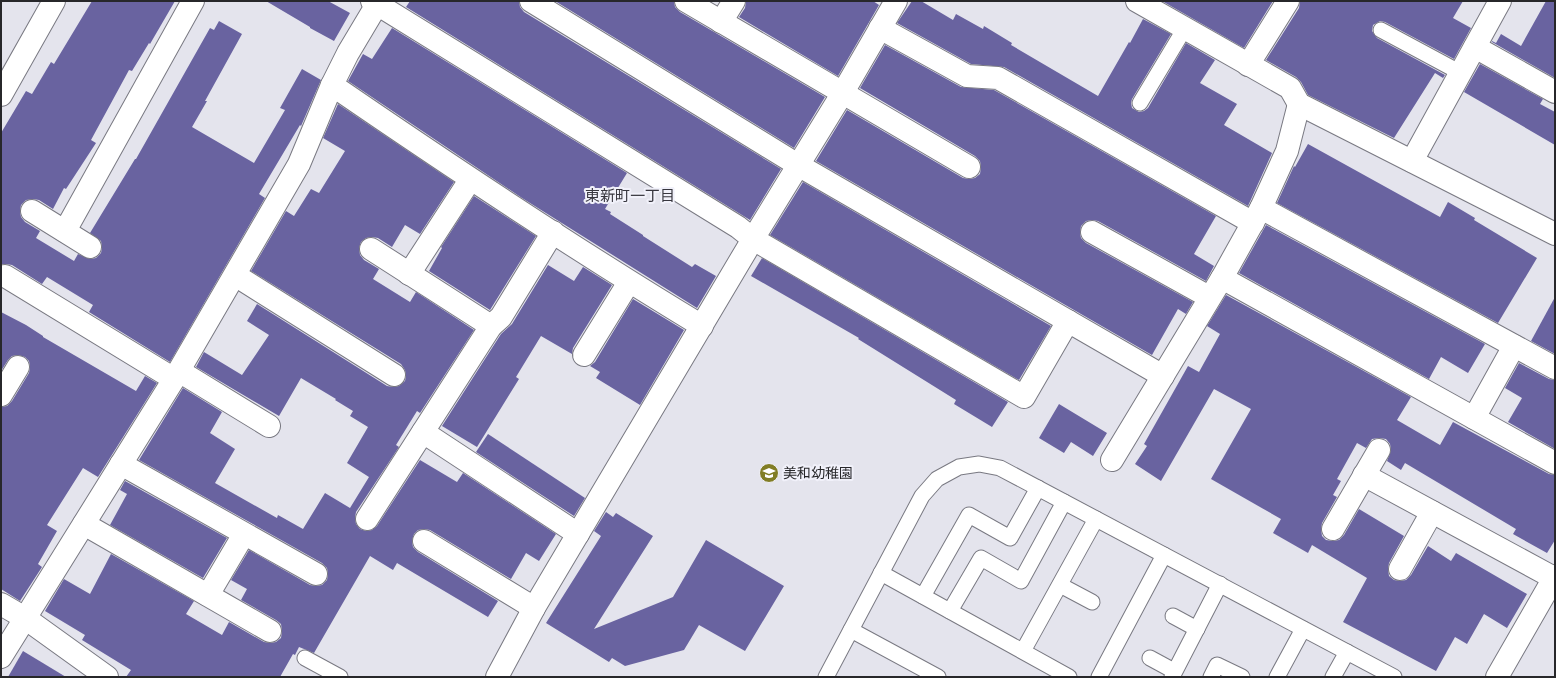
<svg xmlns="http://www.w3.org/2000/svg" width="1556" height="678" font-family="'Archivo Narrow','Noto Sans JP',sans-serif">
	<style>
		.building { fill: #6963a0 }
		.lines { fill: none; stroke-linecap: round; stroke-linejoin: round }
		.service-casing { stroke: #797982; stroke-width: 17 }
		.minor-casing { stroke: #797982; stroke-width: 24 }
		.service { stroke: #fff; stroke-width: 15 }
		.minor { stroke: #fff; stroke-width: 22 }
		.labels { text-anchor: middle; stroke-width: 4; stroke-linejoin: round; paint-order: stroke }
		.poi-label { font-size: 14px; fill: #27272a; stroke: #f1f1fa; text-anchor: start }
		.neighbourhood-label { font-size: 15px; fill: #37363e; stroke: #f1f1fa }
	</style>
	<rect width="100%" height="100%" fill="#e4e4ed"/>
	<g class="building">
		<polygon points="92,1 175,1 150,44 149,43 132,71 129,70 91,140 96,143 66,189 64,188 53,209 39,200 33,199 26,200 21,205 20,211 21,217 25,222 40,231 36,238 74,261 78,254 90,259 96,258 101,253 102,248 101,241 90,233 135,159 136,159 210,28 214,30 219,21 242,34 205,101 207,101 192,127 254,163 285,110 280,108 302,69 321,80 301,126 300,125 259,194 265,198 170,362 89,312 93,305 47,277 42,284 12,265 6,264 1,264 1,133 26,91 32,94 51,62 54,64"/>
		<polygon points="266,1 328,1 350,13 334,41 310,28 310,27"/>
		<polygon points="410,1 519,1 520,7 524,12 781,169 750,220 406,7"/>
		<polygon points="555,1 674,1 675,7 680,12 825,97 794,148"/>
		<polygon points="746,1 873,1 879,5 838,76 739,17 745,8"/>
		<polygon points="912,1 921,1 953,20 956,14 983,29 984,26 1012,43 1011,45 1098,96 1129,42 1130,43 1143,19 1171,34 1132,99 1131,103 1132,108 1139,112 1144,111 1148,108 1186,43 1215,60 1200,83 1237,104 1224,125 1272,153 1248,206 1004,67 971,64 897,23"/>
		<polygon points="1162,1 1273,1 1244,48"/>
		<polygon points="1300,1 1463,1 1453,18 1471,28 1454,59 1385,22 1380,21 1373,25 1372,31 1377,38 1445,75 1443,78 1435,73 1394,138 1308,95 1301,82 1296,77 1266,60 1299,8"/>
		<polygon points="1546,1 1555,1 1555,78 1492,42 1492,41 1496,43 1501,34 1521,46"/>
		<polygon points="392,28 627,173 605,209 611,212 610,214 643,235 643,236 692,267 695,264 716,276 697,308 522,198 348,81 363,54 372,59"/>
		<polygon points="885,45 961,87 994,90 1216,216 1194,254 1214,266 1206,281 1098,221 1092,220 1086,221 1081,226 1080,233 1081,238 1086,243 1193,302 1186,314 1178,309 1152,355 816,161 847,110 963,178 969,179 975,178 980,174 981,167 980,161 975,156 860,88"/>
		<polygon points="1480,64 1543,99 1540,104 1555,112 1555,145 1464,92"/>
		<polygon points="338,104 454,182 420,234 405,225 392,247 378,238 372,237 366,238 361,242 359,248 360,255 364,260 379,269 373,279 410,302 416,292 474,330 420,413 417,411 396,445 399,447 356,512 355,518 356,524 360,529 366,531 372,530 377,526 420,460 457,482 463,473 556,534 539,561 526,553 511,579 430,530 424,529 418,530 414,534 412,541 413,547 418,552 498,601 488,617 397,563 393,570 370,556 314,653 299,647 295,655 293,654 280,677 126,677 131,670 82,640 85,635 45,611 64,579 90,594 111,554 194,601 186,614 222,635 229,622 264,642 270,643 276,642 281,638 282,631 281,624 276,620 241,600 247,589 231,580 249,550 310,585 316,586 322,585 327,580 328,574 327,568 322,563 139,460 183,388 222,412 210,433 235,449 215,483 277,518 278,515 303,529 325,493 350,508 369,477 347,463 368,427 350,416 353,411 335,400 336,399 301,378 279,416 196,367 204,352 242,375 269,335 247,321 257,304 387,386 393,387 399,386 405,381 406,376 405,370 401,364 251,271 286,211 294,216 311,189 319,193 345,151 323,138"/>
		<polygon points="1308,144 1440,217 1448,202 1475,218 1474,220 1537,258 1498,323 1277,203 1294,166 1295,167"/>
		<polygon points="803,182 1051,326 1019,380 770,235"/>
		<polygon points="474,196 536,236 490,310 429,271 442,248 441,247"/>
		<polygon points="1266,225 1485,344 1468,373 1441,357 1429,379 1239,273"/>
		<polygon points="762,258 1008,402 992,427 954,404 956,400 858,339 859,338 751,276"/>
		<polygon points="548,265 574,281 583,267 612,285 573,348 572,354 541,336 516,377 519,379 477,447 442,426 501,334 512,324"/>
		<polygon points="1226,295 1411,397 1397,420 1440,445 1453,422 1549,474 1555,475 1555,540 1547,553 1513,534 1516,529 1405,463 1401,470 1387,461 1391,450 1390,444 1386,439 1379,438 1372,439 1366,448 1357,443 1337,479 1341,481 1333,495 1337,497 1322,523 1321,529 1322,536 1326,540 1333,541 1339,540 1344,535 1359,509 1404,536 1389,563 1388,569 1389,576 1394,580 1400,581 1406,580 1411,575 1428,546 1451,561 1456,553 1527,594 1507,628 1484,614 1467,644 1455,637 1436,671 1343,622 1367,578 1312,545 1308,553 1273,533 1281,519 1211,479 1251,409 1214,389 1161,481 1135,464 1147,446 1144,444 1188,366 1199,372 1220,334 1207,326"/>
		<polygon points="1555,297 1555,354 1531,341"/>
		<polygon points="633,299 684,330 640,405 596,378 600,372 590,366 595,362"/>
		<polygon points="1,312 26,325 43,336 43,337 136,391 145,376 157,383 98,477 83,468 47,525 57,531 38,564 42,567 20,601 1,589 1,407 7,406 12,401 29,373 30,367 29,361 25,357 18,355 12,356 8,360 1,371"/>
		<polygon points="1519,363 1549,379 1555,380 1555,449 1508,422 1522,398 1505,388"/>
		<polygon points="1059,404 1107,433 1093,456 1071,442 1064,453 1039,438"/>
		<polygon points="488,434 585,498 574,516 476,452"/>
		<polygon points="125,481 227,538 203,578 110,525 127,494 120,490"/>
		<polygon points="606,512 613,517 616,513 653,536 594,629 673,597 706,540 784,586 745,651 699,625 684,650 625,666 612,658 609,662 546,623 601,536 594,531"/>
		<polygon points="23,651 66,677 8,677"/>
	</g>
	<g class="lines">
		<defs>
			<g id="service">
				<polyline points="1381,30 1461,73"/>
				<polyline points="1140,103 1185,28"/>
				<polyline points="881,573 1069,677"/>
				<polyline points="1060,585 1092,602"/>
				<polyline points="923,596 969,515 1010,538 1038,488"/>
				<polyline points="950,611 981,558 1021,581 1064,502"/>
				<polyline points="1173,616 1197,629"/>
				<polyline points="851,630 938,677"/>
				<polyline points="1023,651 1096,519"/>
				<polyline points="305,658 340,677"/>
				<polyline points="1150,658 1174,671"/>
				<polyline points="826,677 922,496 937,479 959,467 979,464 1000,468 1394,677"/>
				<polyline points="1099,677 1164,555"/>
				<polyline points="1172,677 1220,584"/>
				<polyline points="1211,677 1217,665 1242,677"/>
				<polyline points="1277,677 1303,629"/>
				<polyline points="1333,677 1347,652"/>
			</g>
			<g id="minor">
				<polyline points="372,1 738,227 753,239 1024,397 1068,321"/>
				<polyline points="531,1 798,165 1163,376"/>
				<polyline points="686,1 969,167"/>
				<polyline points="1137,1 1290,88 1299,104 1555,234"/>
				<polyline points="721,22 734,1"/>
				<polyline points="880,28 967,76 998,78 1253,223"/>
				<polyline points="1475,47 1555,92"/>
				<polyline points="1248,65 1288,1"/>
				<path d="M332,85C453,168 576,250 702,326"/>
				<polyline points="1,95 54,1"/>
				<polyline points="1412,161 1500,1"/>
				<polyline points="1261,208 1555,368"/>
				<polyline points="32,211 90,247"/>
				<polyline points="65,231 193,1"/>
				<polyline points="1092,232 1209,297"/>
				<polyline points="371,249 491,326"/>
				<polyline points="409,274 470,180"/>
				<polyline points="235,275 394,375"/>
				<polyline points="5,276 174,379"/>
				<polyline points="1222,278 1555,463"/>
				<polyline points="584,355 629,282"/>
				<polyline points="179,371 269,426"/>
				<polyline points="1,395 18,367"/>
				<polyline points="1474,418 1514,346"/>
				<polyline points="423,432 578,534"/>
				<polyline points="1112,460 1222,278 1261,208 1287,151 1299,104"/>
				<polyline points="121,464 316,574"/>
				<polyline points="1364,475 1554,578"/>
				<polyline points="367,519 491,326 501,317 553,232"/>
				<polyline points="84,524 270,631"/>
				<polyline points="1333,529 1379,450"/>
				<polyline points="424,541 534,608"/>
				<polyline points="1400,569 1432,512"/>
				<polyline points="208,595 244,534"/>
				<polyline points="1,604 25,618 107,677"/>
				<polyline points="1,657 174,379 299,164 332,85 348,53 379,1"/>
				<polyline points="497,677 534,608 753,239 842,94 896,1"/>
				<polyline points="1497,677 1555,576"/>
			</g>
		</defs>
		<use href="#service" class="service-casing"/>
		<use href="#minor" class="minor-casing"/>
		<use href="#service" class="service"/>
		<use href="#minor" class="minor"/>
	</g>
	<defs>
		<symbol id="school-disc" viewBox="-11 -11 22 22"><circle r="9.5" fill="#817d25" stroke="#f1f1fa"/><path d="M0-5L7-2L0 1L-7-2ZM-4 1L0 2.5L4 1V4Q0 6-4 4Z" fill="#fff"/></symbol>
	</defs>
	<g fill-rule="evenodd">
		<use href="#school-disc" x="758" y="462" width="22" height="22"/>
	</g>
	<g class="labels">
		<g class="poi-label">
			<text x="783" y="478">美和幼稚園</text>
		</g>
		<g class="neighbourhood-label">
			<text x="630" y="201">東新町一丁目</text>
		</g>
	</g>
	<rect width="1556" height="678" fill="none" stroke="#27272a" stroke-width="4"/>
</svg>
